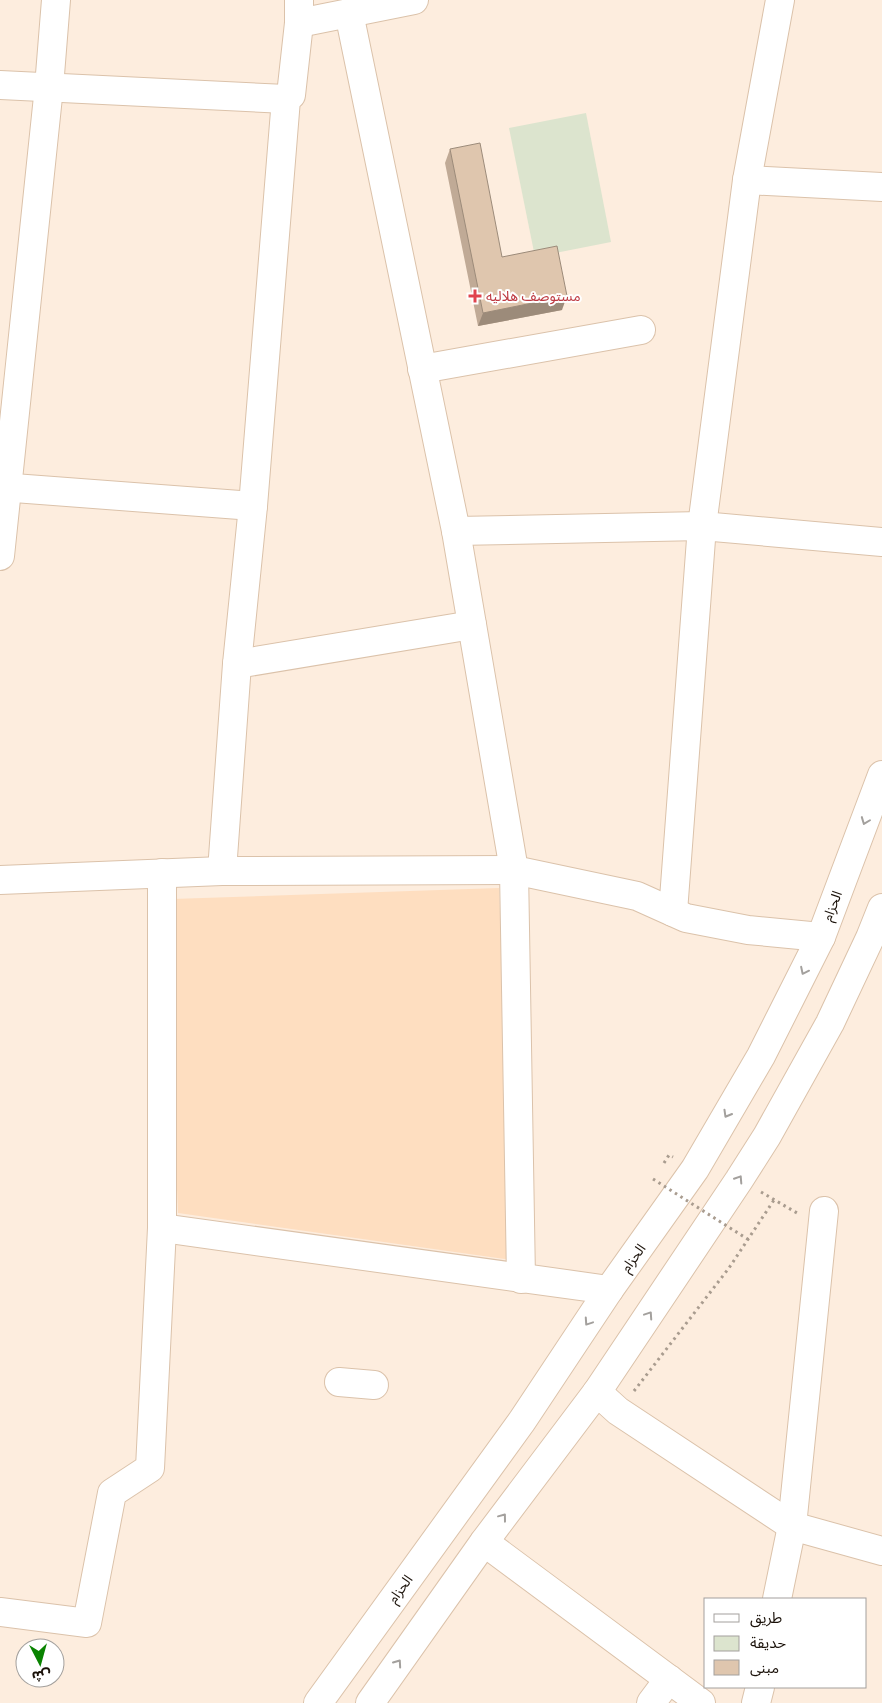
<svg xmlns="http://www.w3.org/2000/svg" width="882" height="1703" font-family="'IBM Plex Sans','Noto Sans Arabic',sans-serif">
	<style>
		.built { fill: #fedec0 }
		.green { fill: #dce4ce }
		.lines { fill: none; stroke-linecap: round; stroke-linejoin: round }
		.minor-casing { stroke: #dbc2aa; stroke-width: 30 }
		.major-casing { stroke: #dbc2aa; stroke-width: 30 }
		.path { stroke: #a99c8f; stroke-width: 3; stroke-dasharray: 2.5 4; stroke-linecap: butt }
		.minor { stroke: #fff; stroke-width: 28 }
		.major { stroke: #fff; stroke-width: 28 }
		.path-bridge { stroke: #a99c8f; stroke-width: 3; stroke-dasharray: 2.5 4; stroke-linecap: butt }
		.wall { fill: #c0aa96 }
		.shaded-wall { fill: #9c8b7a }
		.building { fill: #dfc6ae; stroke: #9c8b7a }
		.oneway { stroke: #a3a09d }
		.health-dot { fill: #e0444e; stroke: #fff; stroke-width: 2 }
		.labels { text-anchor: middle; stroke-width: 4; stroke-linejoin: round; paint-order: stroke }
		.health-label { font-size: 14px; fill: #be3a42; stroke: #fff; text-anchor: start }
		.street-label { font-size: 14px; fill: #1a1109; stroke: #fff }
	</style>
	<rect width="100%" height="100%" fill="#fdedde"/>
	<polygon class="built" points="499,888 508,1109 512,1260 178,1213 174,1119 172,899"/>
	<polygon class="green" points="586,113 611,242 535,257 509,128"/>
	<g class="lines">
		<defs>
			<g id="minor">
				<polyline points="349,13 456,531 514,870 521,1279"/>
				<polyline points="299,23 414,0"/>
				<polyline points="0,85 286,99"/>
				<polyline points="747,180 882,187"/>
				<polyline points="422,369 641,330"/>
				<polyline points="0,487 253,506"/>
				<polyline points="456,531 702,526 882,542"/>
				<polyline points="0,556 49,87 56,0"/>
				<polyline points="237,664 472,625"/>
				<polyline points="222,871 237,664 253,506 286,99 291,95 299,23 299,0"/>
				<polyline points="0,880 222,871 514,870 637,896 686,918 748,930 821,937"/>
				<polyline points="673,912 702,526 747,180 780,0"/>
				<polyline points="162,1228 609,1290"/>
				<polyline points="339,1382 374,1385"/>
				<polyline points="597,1392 618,1411 792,1526 882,1551"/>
				<polyline points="484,1542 701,1703"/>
				<polyline points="777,1599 792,1526 824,1211"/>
				<polyline points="0,1612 87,1623 112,1493 150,1468 162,1228 162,873"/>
				<polyline points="651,1703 669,1679"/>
				<polyline points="756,1703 760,1687"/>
			</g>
			<g id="major">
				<polyline points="318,1703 522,1421 609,1290 695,1169 761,1056 821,937 882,775"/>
				<polyline points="370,1703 484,1542 597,1392 739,1180 767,1136 830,1023 870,938 882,908"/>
			</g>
		</defs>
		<use href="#minor" class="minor-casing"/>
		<use href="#major" class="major-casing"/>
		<g class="path">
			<polyline points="664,1163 669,1155 673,1157"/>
			<polyline points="761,1192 797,1213"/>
			<polyline points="634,1391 729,1268 774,1200"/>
		</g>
		<use href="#minor" class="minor"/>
		<use href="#major" class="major"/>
		<polyline class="path-bridge" points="653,1179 749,1240"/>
	</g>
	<polygon class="wall" points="450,149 502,257 562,310 478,326 445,163"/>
	<polygon class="shaded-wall" points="567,296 562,310 478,326 483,313"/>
	<polygon class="building" points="480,143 502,257 557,246 567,296 483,313 450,149"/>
	<defs><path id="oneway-chevron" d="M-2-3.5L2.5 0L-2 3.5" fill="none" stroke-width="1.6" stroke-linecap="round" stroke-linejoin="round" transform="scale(1.25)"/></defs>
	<g class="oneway">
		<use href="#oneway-chevron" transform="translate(865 821) rotate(111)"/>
		<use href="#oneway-chevron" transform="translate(804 971) rotate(116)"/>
		<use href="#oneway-chevron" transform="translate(727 1114) rotate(120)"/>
		<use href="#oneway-chevron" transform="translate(739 1179) rotate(-57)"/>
		<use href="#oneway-chevron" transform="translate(649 1315) rotate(-56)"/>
		<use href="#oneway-chevron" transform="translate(588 1322) rotate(124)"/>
		<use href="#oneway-chevron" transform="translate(503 1517) rotate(-53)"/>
		<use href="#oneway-chevron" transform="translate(398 1663) rotate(-55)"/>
	</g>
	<path class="health-dot" d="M472.5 288.5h5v5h5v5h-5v5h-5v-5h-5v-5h5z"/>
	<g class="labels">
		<g class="health-label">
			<text x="486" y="301">مستوصف هلاليه</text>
		</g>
		<g class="street-label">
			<text transform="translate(832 906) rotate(-69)" y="5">الحزام</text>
			<text transform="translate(633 1258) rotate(-54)" y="5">الحزام</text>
			<text transform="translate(400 1589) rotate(-54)" y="5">الحزام</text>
		</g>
	</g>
	<rect x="704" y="1598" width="162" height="90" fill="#ffffff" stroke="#a3a09d"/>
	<rect x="714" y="1614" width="25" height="8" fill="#ffffff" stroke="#a3a09d"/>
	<text x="750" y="1623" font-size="15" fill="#1a1109">طريق</text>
	<rect x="714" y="1636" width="25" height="15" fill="#dce4ce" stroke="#a3a09d"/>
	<text x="750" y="1648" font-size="15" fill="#1a1109">حديقة</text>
	<rect x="714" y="1660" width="25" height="15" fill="#dfc6ae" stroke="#a3a09d"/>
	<text x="750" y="1673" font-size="15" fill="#1a1109">مبنى</text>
	<g transform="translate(40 1663) rotate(174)"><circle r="24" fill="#ffffff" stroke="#a3a09d"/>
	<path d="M0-4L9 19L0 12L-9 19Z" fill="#098300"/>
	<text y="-8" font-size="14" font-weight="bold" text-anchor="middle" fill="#1a1109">ش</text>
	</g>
</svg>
